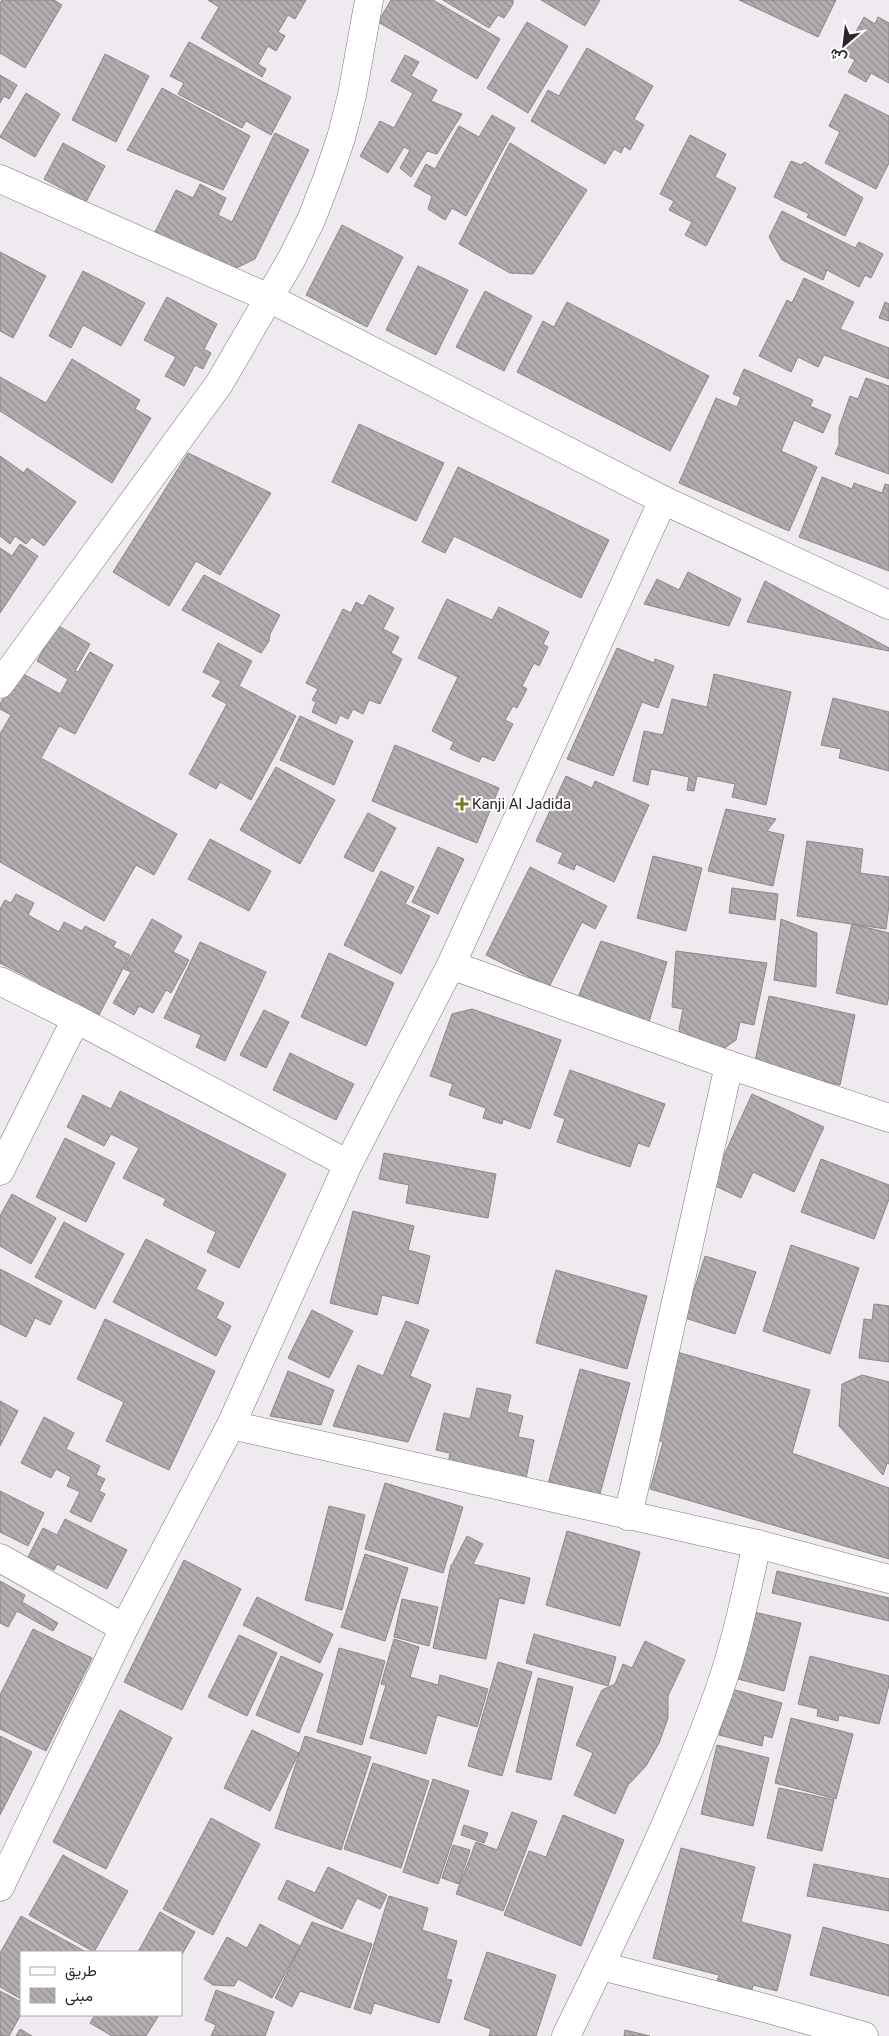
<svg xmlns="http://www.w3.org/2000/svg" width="889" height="2036" font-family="Roboto,Vazirmatn,sans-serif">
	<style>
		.building { fill: url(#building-back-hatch); stroke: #8c8688 }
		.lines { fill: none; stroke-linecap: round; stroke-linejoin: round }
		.minor-casing { stroke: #79757a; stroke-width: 29 }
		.minor { stroke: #fff; stroke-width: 28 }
		.poi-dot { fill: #7c761a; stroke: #fff; stroke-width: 2 }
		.labels { text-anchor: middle; stroke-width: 4; stroke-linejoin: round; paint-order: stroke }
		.poi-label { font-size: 15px; fill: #2a282a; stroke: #fff; text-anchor: start }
	</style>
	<defs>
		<pattern id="building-back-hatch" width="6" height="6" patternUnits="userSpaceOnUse" patternTransform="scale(1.25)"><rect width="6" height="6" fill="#b3adaf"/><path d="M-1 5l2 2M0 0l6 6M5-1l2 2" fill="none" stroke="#928d8f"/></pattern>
	</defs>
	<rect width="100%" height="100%" fill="#eeeaef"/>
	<g class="building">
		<polygon points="2,0 54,0 62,5 25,68 0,53 0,3"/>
		<polygon points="208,0 306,0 295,19 288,15 278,32 285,36 276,51 268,46 258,64 266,69 262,77 201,38 219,7"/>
		<polygon points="391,0 433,0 500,39 477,79 378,22"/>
		<polygon points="443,0 513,0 513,4 504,18 498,15 489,28"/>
		<polygon points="541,0 600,0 585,26"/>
		<polygon points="739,0 836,0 818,37"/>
		<polygon points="864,17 875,24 878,17 889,23 889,83 871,73 866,82 848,72 855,60 844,54"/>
		<polygon points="527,22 568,46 528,113 487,88"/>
		<polygon points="189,42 291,97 271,135 246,121 242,128 178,94 184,83 170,76"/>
		<polygon points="587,48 653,86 634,119 644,125 630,150 624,146 621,153 614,149 605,164 531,121 548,90 559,96"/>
		<polygon points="105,54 149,76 116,142 72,120"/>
		<polygon points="405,55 419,62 411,76 437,90 431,101 462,114 437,154 427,151 411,177 400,168 410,150 404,147 388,173 360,156 380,121 394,128 413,93 391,81"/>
		<polygon points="0,75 17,85 9,99 4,96 0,103"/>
		<polygon points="162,88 250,136 223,190 127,150"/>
		<polygon points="26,93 60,114 35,157 0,137"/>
		<polygon points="845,94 889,116 889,163 876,189 825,163 840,132 829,126"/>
		<polygon points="492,115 515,128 466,216 452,208 445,220 428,209 432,196 414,186 426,164 435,169 459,126 479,137"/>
		<polygon points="275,133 309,150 255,259 232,270 155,232 176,190 193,198 200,184 226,198 218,215 232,222"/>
		<polygon points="690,135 726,154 715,177 736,188 706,246 685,235 692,222 669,210 674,201 660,194"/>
		<polygon points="63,143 105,166 86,202 44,179"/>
		<polygon points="510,143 587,190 533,274 510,273 459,244"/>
		<polygon points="791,161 801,165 805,162 863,198 845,236 807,217 809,214 774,197"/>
		<polygon points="782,211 855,248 859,242 883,254 871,278 865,275 859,287 827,270 823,280 782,260 769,237"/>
		<polygon points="342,225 403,257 367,327 306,295"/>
		<polygon points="0,252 46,276 13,338 0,331"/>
		<polygon points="418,266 468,290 436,355 386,330"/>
		<polygon points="83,271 145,303 121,346 83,325 71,348 49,336"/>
		<polygon points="804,278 854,302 840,329 889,348 889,379 824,355 818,367 798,357 791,372 759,356 787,300 792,303"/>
		<polygon points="485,291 532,316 504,371 456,347"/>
		<polygon points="167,297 217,324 204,349 211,353 203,369 195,365 184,386 165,376 176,357 144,340"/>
		<polygon points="567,302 709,376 670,451 517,372 543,321 554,327"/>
		<polygon points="885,302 889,304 889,321 879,318"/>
		<polygon points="72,359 140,400 135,409 151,418 112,483 0,411 0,377 46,403"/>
		<polygon points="744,369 813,400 810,406 831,415 823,433 794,420 781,451 817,467 789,531 679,483 716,398 737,407 741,397 733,394"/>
		<polygon points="866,378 889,386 889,474 835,454 839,445 839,428 850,396 858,399"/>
		<polygon points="359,424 444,463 416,521 332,482"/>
		<polygon points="188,453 271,493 220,575 196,561 169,606 113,572"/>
		<polygon points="0,456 24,473 27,468 76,502 44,546 32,537 26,544 15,536 10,544 0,536"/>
		<polygon points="458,467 609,540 581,598 454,536 445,553 422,542"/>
		<polygon points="822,477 852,489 854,483 882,493 885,484 889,485 889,571 799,537"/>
		<polygon points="20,544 38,556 0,613 0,548 12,556"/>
		<polygon points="688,572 741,599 729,626 644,604 657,579 679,590"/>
		<polygon points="204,575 280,615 270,634 269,641 261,653 182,610"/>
		<polygon points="765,581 889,648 889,651 747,622"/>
		<polygon points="369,595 394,608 383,629 399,637 391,653 402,659 380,704 369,700 363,714 353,709 348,719 340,715 336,724 312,712 316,702 312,700 318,689 306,683 343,609 351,613 356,602 363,606"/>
		<polygon points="447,599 492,620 499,607 549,632 543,644 548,647 539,666 534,663 522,686 527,689 517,708 513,706 505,720 513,724 494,761 482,756 479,762 450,749 454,742 432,731 458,677 418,658"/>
		<polygon points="57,625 90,644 75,671 78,672 90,652 113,665 75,734 59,726 41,758 177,834 154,875 136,865 104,921 0,862 0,734 11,715 0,709 0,704 18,671 60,694 68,679 37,661"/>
		<polygon points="218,643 252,661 239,686 296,716 251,800 220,782 216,789 189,774 227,704 212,696 221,681 203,672"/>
		<polygon points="617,648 654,663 655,659 674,666 658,708 642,702 613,776 567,759"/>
		<polygon points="714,674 791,692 766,805 732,797 735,784 697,776 694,791 687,790 689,777 651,769 648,785 633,781 644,731 663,735 672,699 707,707"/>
		<polygon points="833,698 889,712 889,771 839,758 841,749 821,745"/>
		<polygon points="300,716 353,741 334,785 280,760"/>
		<polygon points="395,745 499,788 477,843 372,801"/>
		<polygon points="276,767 335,800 300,864 240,830"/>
		<polygon points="566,776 592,788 595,781 649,805 614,882 576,864 574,870 558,863 563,853 536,841"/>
		<polygon points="726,809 776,819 767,831 784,835 773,886 708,871"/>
		<polygon points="368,813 396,828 373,872 344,857"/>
		<polygon points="210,839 271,871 249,911 188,879"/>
		<polygon points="807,841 863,849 860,873 889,877 889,905 886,929 797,916"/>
		<polygon points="438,847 464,859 438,914 412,902"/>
		<polygon points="653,856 702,868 686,931 637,918"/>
		<polygon points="530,867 607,906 595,929 582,922 549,987 486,955"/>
		<polygon points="381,871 414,887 405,904 430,916 401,974 344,945"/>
		<polygon points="732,888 778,894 775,920 729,913"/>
		<polygon points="16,894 34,903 28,915 59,932 64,922 82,931 85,926 116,942 113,947 130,955 99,1015 81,1006 79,1009 37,988 39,983 0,963 0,909 5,900 11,903"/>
		<polygon points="152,919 182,936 173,952 189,960 171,993 166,990 153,1013 139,1006 134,1015 113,1003 131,972 124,969"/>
		<polygon points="781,919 817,933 816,987 774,980"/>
		<polygon points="852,924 889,933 889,996 887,1005 836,993"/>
		<polygon points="601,941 667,962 648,1025 576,1002"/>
		<polygon points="200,942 266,972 225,1061 196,1047 201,1035 164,1018"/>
		<polygon points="676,951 767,963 754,1025 740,1022 736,1040 716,1054 684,1045 679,1029 683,1009 672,1007"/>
		<polygon points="329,953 394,983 366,1046 301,1017"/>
		<polygon points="769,996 855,1015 840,1085 754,1066"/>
		<polygon points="472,1009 561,1040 530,1129 503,1119 502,1124 483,1118 486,1108 449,1095 453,1084 430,1076 452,1014"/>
		<polygon points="264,1010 289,1022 266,1068 240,1055"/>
		<polygon points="290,1053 354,1084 336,1120 273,1090"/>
		<polygon points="570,1070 665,1104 649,1147 638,1143 630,1167 557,1142 565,1119 554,1115"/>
		<polygon points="120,1091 286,1174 239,1268 207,1252 216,1232 163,1205 166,1199 123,1178 139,1148 111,1134 104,1146 67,1127 83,1095 111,1109"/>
		<polygon points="752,1094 824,1127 794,1192 753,1172 741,1198 711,1184"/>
		<polygon points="65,1138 115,1163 86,1222 36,1197"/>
		<polygon points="384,1153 496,1174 488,1218 406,1203 409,1185 379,1179"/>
		<polygon points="821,1159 889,1185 889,1199 874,1239 801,1212"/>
		<polygon points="12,1194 56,1218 31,1264 0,1246 0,1216"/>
		<polygon points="353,1211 414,1226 408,1250 430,1256 418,1304 382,1295 377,1315 330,1303"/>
		<polygon points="64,1222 124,1254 95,1309 35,1277"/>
		<polygon points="146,1239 206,1270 196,1289 224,1303 216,1318 231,1326 216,1356 113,1302"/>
		<polygon points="791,1245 859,1268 830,1354 763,1331"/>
		<polygon points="705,1256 756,1272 735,1334 685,1318"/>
		<polygon points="0,1269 62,1301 50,1325 35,1318 26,1337 0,1324"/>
		<polygon points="556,1270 647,1296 627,1369 536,1343"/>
		<polygon points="874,1304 889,1306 889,1362 859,1358 864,1319 872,1320"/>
		<polygon points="312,1310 353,1331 329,1378 288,1358"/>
		<polygon points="105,1319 215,1371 169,1470 106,1441 124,1402 77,1379"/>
		<polygon points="406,1321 429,1330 410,1376 431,1385 408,1442 333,1426 358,1365 383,1376"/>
		<polygon points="677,1352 810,1390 792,1453 889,1488 889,1559 650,1489 663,1442 652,1438"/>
		<polygon points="580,1369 630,1383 597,1505 546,1491"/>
		<polygon points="288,1371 334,1390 321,1425 270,1416"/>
		<polygon points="862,1375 889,1382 889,1464 887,1463 883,1475 839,1426 842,1384"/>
		<polygon points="477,1388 511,1395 507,1412 523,1416 518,1437 534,1440 525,1483 448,1465 450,1453 436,1450 444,1413 470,1419"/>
		<polygon points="0,1401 18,1411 0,1446"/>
		<polygon points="44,1417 74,1433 66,1449 100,1466 96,1475 105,1479 99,1491 105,1494 91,1522 70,1512 80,1492 67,1486 71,1477 56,1469 51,1478 21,1463"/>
		<polygon points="385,1483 463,1507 443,1573 365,1549"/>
		<polygon points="0,1491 44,1513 28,1546 0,1532"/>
		<polygon points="329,1506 365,1515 342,1610 305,1600"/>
		<polygon points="65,1519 127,1550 107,1589 57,1564 54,1570 28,1557 43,1528 57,1535"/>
		<polygon points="567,1531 640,1552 620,1626 546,1605"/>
		<polygon points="467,1536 483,1544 473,1564 530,1578 524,1604 499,1598 486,1659 433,1648 451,1565 452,1565"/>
		<polygon points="365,1554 408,1568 385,1641 341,1627"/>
		<polygon points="184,1560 241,1589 182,1710 124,1682"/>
		<polygon points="777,1571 889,1598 889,1621 772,1593"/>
		<polygon points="0,1581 25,1595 22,1602 58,1623 53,1631 17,1611 8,1627 0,1623"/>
		<polygon points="257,1597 333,1634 320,1663 243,1625"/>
		<polygon points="402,1599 438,1607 429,1646 394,1637"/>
		<polygon points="754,1612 801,1623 784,1691 738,1679"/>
		<polygon points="33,1629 92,1658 46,1751 0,1729 0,1695"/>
		<polygon points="534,1634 616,1657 608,1686 526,1663"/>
		<polygon points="239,1635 277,1653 247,1716 208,1697"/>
		<polygon points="394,1639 419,1647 410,1677 438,1685 440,1675 488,1689 477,1727 437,1715 426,1754 370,1738 386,1685 381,1684"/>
		<polygon points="645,1641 685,1660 668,1696 668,1718 659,1743 646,1766 628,1785 615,1814 574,1795 593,1753 576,1745 602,1690 615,1684 623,1664 632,1668"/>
		<polygon points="339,1648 385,1661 362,1745 317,1732"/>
		<polygon points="281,1656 323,1674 299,1733 256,1715"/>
		<polygon points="810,1656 889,1676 889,1685 879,1724 839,1715 838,1721 817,1716 818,1709 798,1704"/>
		<polygon points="498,1662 532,1672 502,1776 468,1766"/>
		<polygon points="538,1678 573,1687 551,1780 516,1772"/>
		<polygon points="732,1689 782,1703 772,1738 764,1735 762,1746 719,1735"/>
		<polygon points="120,1710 172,1738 106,1869 53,1842"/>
		<polygon points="791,1718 853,1734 836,1799 775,1783"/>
		<polygon points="252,1730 299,1753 270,1811 224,1788"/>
		<polygon points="0,1736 32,1752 0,1815"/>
		<polygon points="305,1736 371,1757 341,1850 275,1828"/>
		<polygon points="717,1745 769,1758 753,1826 701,1814"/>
		<polygon points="373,1763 429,1781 401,1868 344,1849"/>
		<polygon points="433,1779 469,1791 438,1884 403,1872"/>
		<polygon points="779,1788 834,1800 822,1851 767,1838"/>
		<polygon points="512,1812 537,1821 503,1911 456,1894 476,1842 497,1850"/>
		<polygon points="563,1815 624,1840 581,1946 504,1915 529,1851 546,1857"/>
		<polygon points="211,1818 260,1844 213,1935 163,1909"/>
		<polygon points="464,1825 488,1833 484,1843 461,1835"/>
		<polygon points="453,1845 470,1850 459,1884 442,1878"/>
		<polygon points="681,1848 755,1867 741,1922 791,1935 777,1991 753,1985 752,1990 717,1981 719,1975 653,1958"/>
		<polygon points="63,1855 128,1891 94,1952 29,1915"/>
		<polygon points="814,1864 889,1879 889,1911 807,1896"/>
		<polygon points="328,1867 387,1895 380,1909 357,1898 342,1929 278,1899 287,1880 315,1893"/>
		<polygon points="389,1896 428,1908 422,1930 457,1941 446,1979 452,1980 439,2023 374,2003 371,2014 354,2009"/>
		<polygon points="160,1912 195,1932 181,1956 181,1952 138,1952"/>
		<polygon points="21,1916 86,1952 21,1952 21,1999 0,1987 0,1953"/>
		<polygon points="312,1922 372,1944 350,2008 300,1991 292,2007 275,1998"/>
		<polygon points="260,1924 300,1946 272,1998 238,1979 234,1986 213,1985 204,1979 227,1937 247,1948"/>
		<polygon points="823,1927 889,1945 889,1996 810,1975"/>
		<polygon points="487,1952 556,1975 536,2036 489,2036 491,2029 464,2019"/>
		<polygon points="216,1990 274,2012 265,2036 211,2036 216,2025 205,2020"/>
		<polygon points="0,1991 21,2002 21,2014 9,2036 0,2036"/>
		<polygon points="95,2015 159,2015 146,2036 112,2036 90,2023"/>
		<polygon points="20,2029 32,2036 16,2036"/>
		<polygon points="625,2030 650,2036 624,2036"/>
	</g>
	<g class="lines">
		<defs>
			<g id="minor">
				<polyline points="0,179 269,298 663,500 889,605"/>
				<polyline points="0,684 219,384 291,260 311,220 327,179 341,138 352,95 369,0"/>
				<polyline points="451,965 729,1065 889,1118"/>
				<polyline points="0,981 76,1019 348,1164"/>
				<polyline points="0,1171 76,1019"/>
				<polyline points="231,1425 757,1544 889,1579"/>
				<polyline points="628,1516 729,1065"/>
				<polyline points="0,1558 124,1628"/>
				<polyline points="0,1887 124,1628 231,1425 348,1164 451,965 663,500"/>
				<polyline points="601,1966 761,2007 864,2036"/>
				<path d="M566,2036C621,1923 677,1809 719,1691C736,1643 746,1593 757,1544"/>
			</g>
		</defs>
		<use href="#minor" class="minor-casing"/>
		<use href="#minor" class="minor"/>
	</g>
	<path class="poi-dot" d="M459.5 796.5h5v5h5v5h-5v5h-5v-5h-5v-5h5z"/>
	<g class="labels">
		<g class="poi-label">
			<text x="472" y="809">Kanji Al Jadida</text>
		</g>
	</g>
	<rect x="20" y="1951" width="162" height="65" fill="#ffffff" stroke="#aaa9aa"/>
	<rect x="30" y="1967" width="25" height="8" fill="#ffffff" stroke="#aaa9aa"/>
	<text x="65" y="1976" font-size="15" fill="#2a282a">طريق</text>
	<rect x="30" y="1988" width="25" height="15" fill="url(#building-back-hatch)" stroke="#aaa9aa"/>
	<text x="65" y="2001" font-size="15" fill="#2a282a">مبنى</text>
	<g transform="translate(844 45) rotate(208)" stroke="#ffffff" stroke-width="4" paint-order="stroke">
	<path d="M0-4L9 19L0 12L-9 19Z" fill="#2a282a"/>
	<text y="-8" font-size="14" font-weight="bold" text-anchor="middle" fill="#2a282a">ش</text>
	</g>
</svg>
